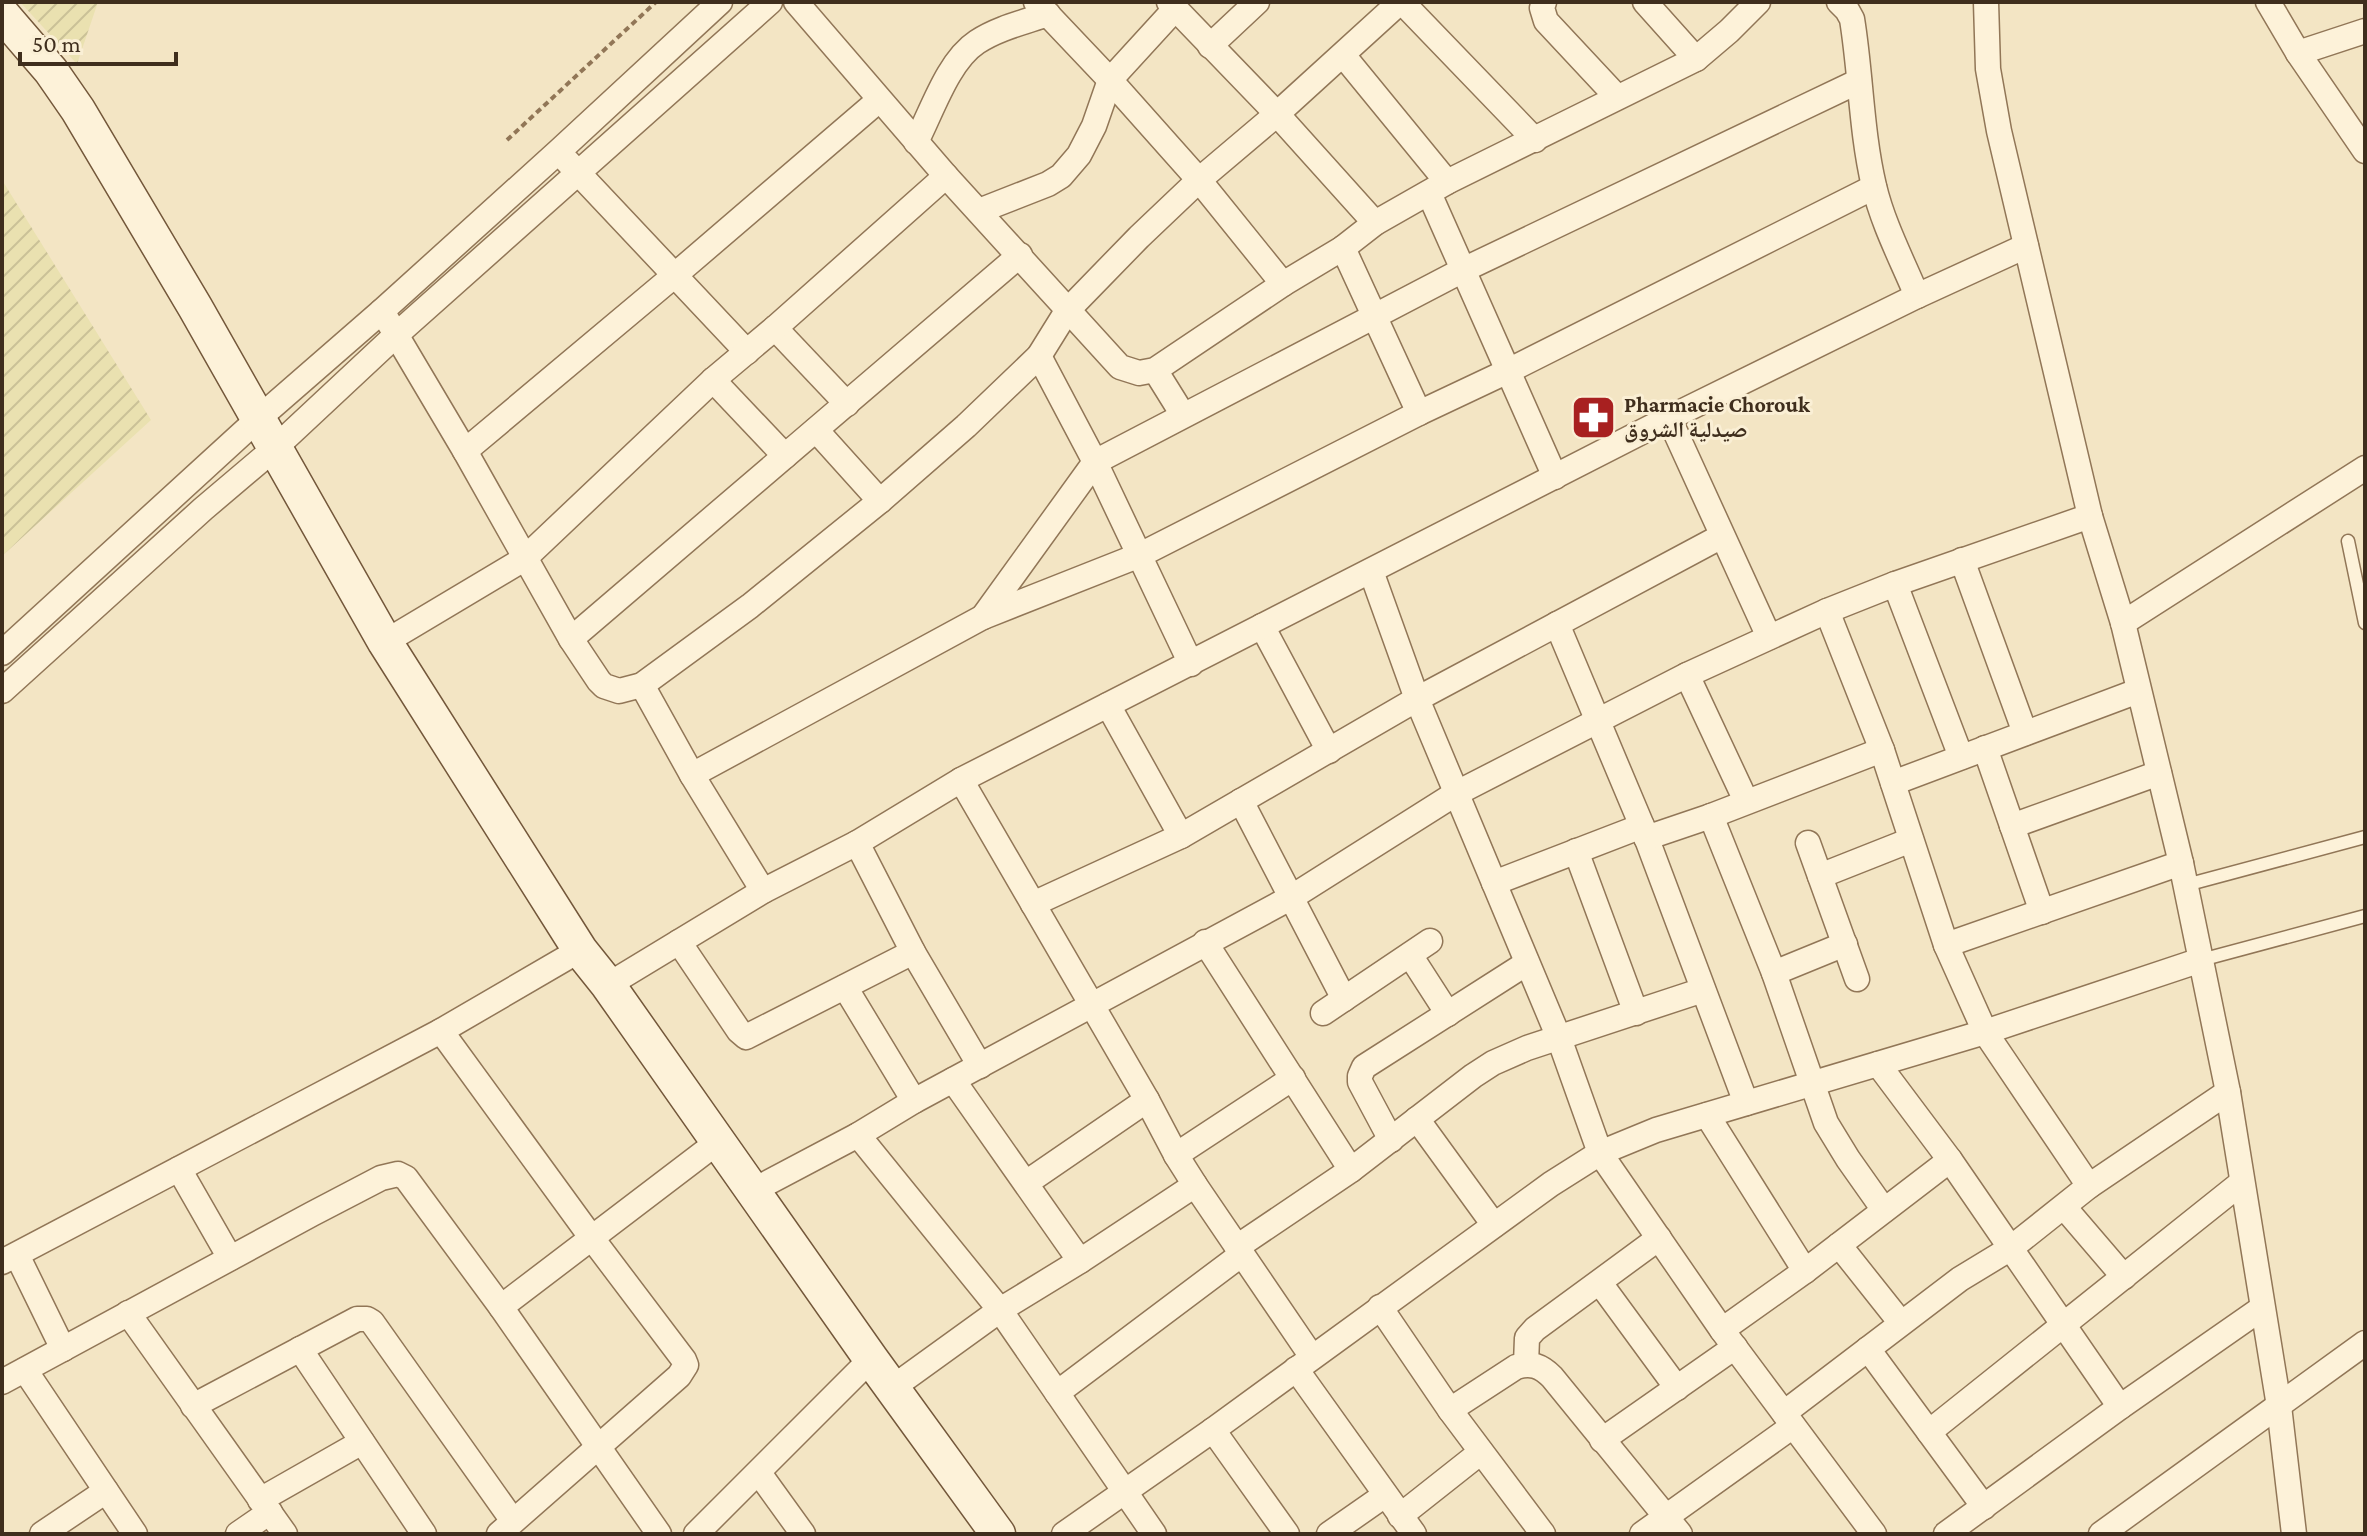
<svg xmlns="http://www.w3.org/2000/svg" width="2367" height="1536" font-family="'Crimson Pro','Noto Naskh Arabic',serif">
	<style>
		.farmland { fill: url(#farmland-furrows) }
		.lines { fill: none; stroke-linecap: round; stroke-linejoin: round }
		.lane-casing { stroke: #917657; stroke-width: 15 }
		.street-casing { stroke: #917657; stroke-width: 27 }
		.secondary-casing { stroke: #73573a; stroke-width: 37 }
		.path { stroke: #917657; stroke-width: 4; stroke-dasharray: 6 4; stroke-linecap: butt }
		.lane { stroke: #fdf2d9; stroke-width: 12 }
		.street { stroke: #fdf2d9; stroke-width: 24 }
		.secondary { stroke: #fdf2d9; stroke-width: 34 }
		.labels { text-anchor: middle; stroke-width: 6; stroke-linejoin: round; paint-order: stroke }
		.poi-label { font-size: 22px; font-weight: bold; fill: #3f2e1d; stroke: #faefd5; text-anchor: start }
	</style>
	<defs>
		<pattern id="farmland-furrows" width="10" height="10" patternUnits="userSpaceOnUse" patternTransform="scale(2)"><rect width="10" height="10" fill="#eae1b0"/><path d="M-1 1l2-2M0 10L10 0M9 11l2-2" fill="none" stroke="#cac197"/></pattern>
	</defs>
	<rect width="100%" height="100%" fill="#f3e5c4"/>
	<g class="farmland">
		<polygon points="20,2 98,2 77,64"/>
		<polygon points="2,180 151,420 2,556"/>
	</g>
	<g class="lines">
		<defs>
			<g id="lane">
				<polyline points="2348,541 2365,623"/>
				<polyline points="2186,885 2365,837"/>
				<polyline points="2201,960 2365,916"/>
			</g>
			<g id="street">
				<polyline points="796,2 946,176 1120,367 1139,373 1155,370 1283,284"/>
				<polyline points="1036,2 1110,80 1199,180 1283,284 1343,248 1375,223 1447,182 1696,59 1729,31 1758,2"/>
				<polyline points="1169,2 1277,114 1375,223"/>
				<polyline points="1402,2 1535,140"/>
				<polyline points="1544,2 1542,8 1546,21 1617,97"/>
				<polyline points="1645,2 1696,59"/>
				<path d="M1839,2L1847,10L1852,19C1861,74 1861,131 1874,186C1883,224 1902,260 1917,296"/>
				<polyline points="1986,2 1988,69 1999,131 2090,516 2123,623 2181,863 2228,1092 2279,1406 2294,1534"/>
				<polyline points="2268,2 2298,53 2365,151"/>
				<polyline points="1210,46 1257,2"/>
				<polyline points="2298,53 2365,31"/>
				<polyline points="1343,55 1447,182"/>
				<path d="M916,142C932,111 948,61 977,42C998,28 1025,22 1048,14"/>
				<polyline points="567,161 747,352"/>
				<polyline points="1429,193 1508,371 1874,187"/>
				<polyline points="979,211 1048,184 1061,176 1079,155 1094,126 1110,80 1175,9"/>
				<polyline points="1343,248 1419,413"/>
				<polyline points="382,311 465,451 571,639 599,681 604,686 619,691 642,685 750,606 880,501 966,426 1039,356 1067,311 1139,237 1199,180 1277,114 1400,2"/>
				<polyline points="775,328 847,404"/>
				<polyline points="1039,356 1095,462 1191,664"/>
				<polyline points="1155,370 1183,415"/>
				<polyline points="713,380 785,456"/>
				<polyline points="1669,418 1769,637"/>
				<polyline points="816,430 880,501"/>
				<polyline points="465,451 675,275 879,100"/>
				<polyline points="1962,560 2025,733"/>
				<polyline points="1371,571 1417,699 1559,1038 1600,1153 1722,1330 1874,1534"/>
				<polyline points="1895,584 1961,757"/>
				<polyline points="1827,611 1882,750 1946,945 1985,1032 2089,1186"/>
				<polyline points="983,617 1095,462 1463,270 1859,81"/>
				<polyline points="2123,623 2365,468"/>
				<polyline points="1557,624 1642,826 1746,1103"/>
				<polyline points="1262,626 1329,751"/>
				<polyline points="571,639 1020,255"/>
				<polyline points="385,642 524,559 713,380 775,328 946,176"/>
				<polyline points="2,653 258,419 382,311 559,151 720,2"/>
				<polyline points="1687,675 1746,801"/>
				<polyline points="642,685 692,775"/>
				<polyline points="2,691 203,509 275,448 396,335 770,2"/>
				<polyline points="1108,705 1181,836"/>
				<polyline points="1985,748 2042,912"/>
				<polyline points="961,780 1147,1100 1176,1155 1195,1185 1312,1357"/>
				<polyline points="1893,783 2138,691"/>
				<polyline points="1241,801 1344,999"/>
				<polyline points="1711,816 1774,973 1826,1123 1848,1159 1884,1210"/>
				<polyline points="2012,826 2159,773"/>
				<polyline points="1646,838 1711,816 1882,750"/>
				<polyline points="857,843 913,952 980,1066"/>
				<polyline points="1808,843 1857,979"/>
				<polyline points="1576,851 1636,1013"/>
				<polyline points="1820,876 1911,840"/>
				<polyline points="1494,883 1642,826"/>
				<polyline points="763,891 692,775 983,617 1140,555 1419,413 1508,371 1555,477"/>
				<polyline points="1033,904 1181,836 1417,699 1722,536"/>
				<polyline points="679,942 739,1031 746,1037 913,952"/>
				<polyline points="1205,942 1351,1170"/>
				<polyline points="1946,945 2181,863"/>
				<polyline points="1410,955 1448,1014"/>
				<polyline points="1774,973 1845,944"/>
				<polyline points="608,985 763,891 857,843 961,780 1669,418 1917,296 2026,246"/>
				<polyline points="845,987 914,1101"/>
				<polyline points="1323,1013 1430,941"/>
				<polyline points="441,1031 591,1237 684,1360 686,1365 679,1376 499,1534"/>
				<polyline points="1878,1064 1950,1160 2120,1407"/>
				<polyline points="953,1080 1080,1261"/>
				<polyline points="1707,1115 1805,1271"/>
				<polyline points="1417,1119 1494,1225"/>
				<polyline points="858,1135 1000,1310 1154,1534"/>
				<polyline points="1391,1140 1360,1082 1360,1076 1364,1067 1527,963"/>
				<polyline points="1176,1155 1293,1078"/>
				<polyline points="179,1169 230,1258"/>
				<polyline points="1026,1183 1147,1100"/>
				<polyline points="754,1190 858,1135 914,1101 1292,897 1455,794 1687,675 1827,611 1895,584 2090,516"/>
				<polyline points="2064,1207 2124,1277"/>
				<polyline points="1839,1245 1901,1323"/>
				<polyline points="1237,1247 1351,1170 1473,1076 1493,1063 1527,1048 1703,990"/>
				<polyline points="17,1255 63,1349"/>
				<polyline points="2,1262 441,1031 580,950"/>
				<polyline points="1600,1283 1677,1388"/>
				<polyline points="501,1307 719,1141"/>
				<polyline points="1380,1307 1450,1410 1543,1534"/>
				<polyline points="128,1313 285,1534"/>
				<polyline points="1722,1330 1805,1271 1950,1160"/>
				<polyline points="300,1349 424,1534"/>
				<polyline points="1868,1349 1984,1507"/>
				<polyline points="1526,1364 1527,1338 1535,1329 1659,1238"/>
				<polyline points="1296,1369 1414,1534"/>
				<polyline points="25,1370 135,1534"/>
				<polyline points="2,1382 312,1214 381,1178 398,1174 406,1178 501,1307 659,1534"/>
				<polyline points="892,1388 1000,1310 1080,1261 1195,1185"/>
				<polyline points="1057,1393 1242,1254"/>
				<polyline points="193,1406 357,1319 367,1319 372,1322 513,1521"/>
				<path d="M1450,1410L1516,1367C1531,1362 1541,1366 1552,1377L1680,1534"/>
				<polyline points="1784,1413 1960,1279 2011,1248 2089,1186 2228,1092"/>
				<polyline points="1213,1430 1287,1534"/>
				<polyline points="1929,1432 2241,1183"/>
				<polyline points="1602,1440 1735,1347"/>
				<polyline points="759,1473 803,1534"/>
				<polyline points="260,1500 362,1442"/>
				<polyline points="1400,1516 1481,1452"/>
				<polyline points="42,1534 106,1491"/>
				<polyline points="238,1534 270,1512"/>
				<polyline points="696,1534 871,1359"/>
				<polyline points="1064,1534 1213,1430 1551,1184 1600,1153 1656,1130 1985,1032 2201,960"/>
				<polyline points="1329,1534 1385,1495"/>
				<polyline points="1642,1534 1793,1426"/>
				<polyline points="1946,1534 2120,1407 2262,1308"/>
				<polyline points="2101,1534 2365,1343"/>
			</g>
			<polyline id="secondary" points="2,14 51,71 78,110 195,307 385,642 580,950 608,985 871,1359 998,1534"/>
		</defs>
		<use href="#lane" class="lane-casing"/>
		<use href="#street" class="street-casing"/>
		<use href="#secondary" class="secondary-casing"/>
		<polyline class="path" points="507,140 656,2"/>
		<use href="#lane" class="lane"/>
		<use href="#street" class="street"/>
		<use href="#secondary" class="secondary"/>
	</g>
	<defs>
		<symbol id="pharmacy-square" viewBox="-11 -11 22 22"><rect x="-9" y="-9" width="18" height="18" rx="4" fill="#a82020" stroke="#faefd5"/><path d="M-2-6h4v4h4v4h-4v4h-4v-4h-4v-4h4Z" fill="#fff"/></symbol>
	</defs>
	<g fill-rule="evenodd">
		<use href="#pharmacy-square" x="1568" y="392" width="51" height="51"/>
	</g>
	<g class="labels">
		<g class="poi-label">
			<text x="1624" y="412">Pharmacie Chorouk<tspan x="1624" dy="25">صيدلية الشروق</tspan></text>
		</g>
	</g>
	<rect width="2367" height="1536" fill="none" stroke="#3f2e1d" stroke-width="8"/>
	<path d="M20 52v12h156v-12" fill="none" stroke="#3f2e1d" stroke-width="4"/>
	<text x="32" y="52" font-size="24" fill="#3f2e1d" stroke="#faefd5" stroke-width="6" paint-order="stroke">50 m</text>
</svg>
